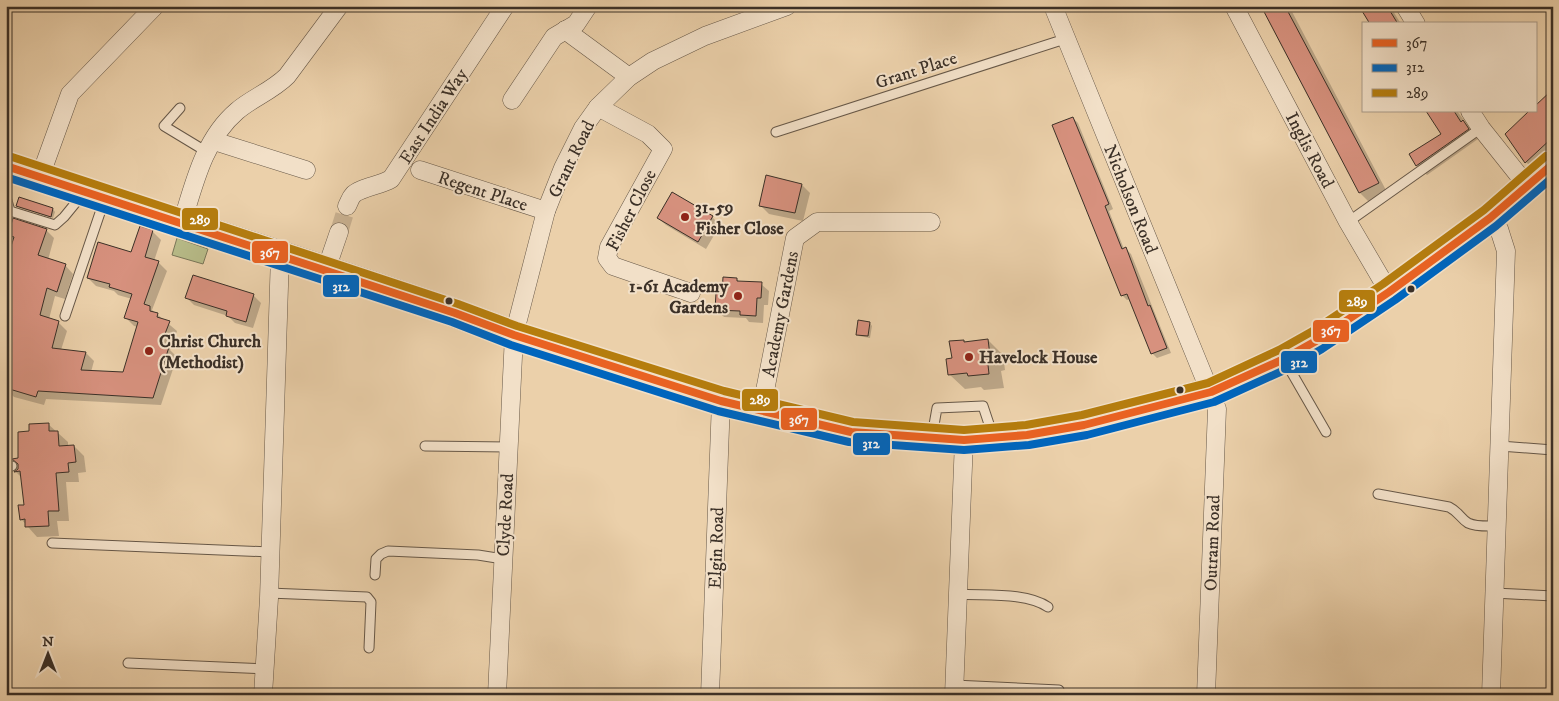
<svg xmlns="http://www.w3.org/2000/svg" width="1559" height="701" font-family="'IM FELL DW Pica',serif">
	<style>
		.green { fill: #b7bb88; stroke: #797658 }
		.shadow { fill: #0003 }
		.building { fill: #d7917e; stroke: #3b3027 }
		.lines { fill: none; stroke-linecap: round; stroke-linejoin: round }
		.street-tunnel { stroke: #c8b090; stroke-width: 18; stroke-dasharray: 18 9; stroke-linecap: butt }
		.lane-casing { stroke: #675848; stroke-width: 11 }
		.street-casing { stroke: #675848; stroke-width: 19 }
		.primary-casing { stroke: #3b3027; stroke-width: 29 }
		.lane { stroke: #f2e0c8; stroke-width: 9 }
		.street { stroke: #f2e0c8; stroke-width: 18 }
		.primary { stroke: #ebd0aa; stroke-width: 28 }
		.bus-1-casing { stroke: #f2e0c8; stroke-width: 11 }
		.bus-2-casing { stroke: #f2e0c8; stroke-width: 11 }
		.bus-3-casing { stroke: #f2e0c8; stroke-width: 11 }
		.bus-1 { stroke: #e96222; stroke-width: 8 }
		.bus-2 { stroke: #0065bd; stroke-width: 8 }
		.bus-3 { stroke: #b57d0e; stroke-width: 8 }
		.poi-dot { fill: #8f2418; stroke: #f2e0c8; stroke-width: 2 }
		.bus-dot { fill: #3b3027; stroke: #f2e0c8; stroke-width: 2 }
		.labels { text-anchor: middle; stroke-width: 4; stroke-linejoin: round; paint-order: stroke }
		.street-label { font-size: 18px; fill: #3b3027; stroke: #f2e0c8 }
		.poi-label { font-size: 18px; font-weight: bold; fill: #3b3027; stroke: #f2e0c8; text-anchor: start }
		.line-badge { stroke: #f2e0c8; stroke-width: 2 }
		.badge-label { font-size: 14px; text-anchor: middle; font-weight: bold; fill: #fff }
	</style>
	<rect width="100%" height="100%" fill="#ebd0aa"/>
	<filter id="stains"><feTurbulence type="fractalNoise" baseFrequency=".004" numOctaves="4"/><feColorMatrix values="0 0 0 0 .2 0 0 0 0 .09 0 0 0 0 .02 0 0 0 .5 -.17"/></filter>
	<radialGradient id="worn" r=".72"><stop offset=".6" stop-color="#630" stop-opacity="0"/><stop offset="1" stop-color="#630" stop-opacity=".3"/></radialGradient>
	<polygon class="green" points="177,238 208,249 203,264 172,255"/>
	<g class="shadow">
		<polygon points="1263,6 1289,6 1388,194 1370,203 1360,193"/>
		<polygon points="1361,6 1390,6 1401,24 1372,24"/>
		<polygon points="1553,93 1553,148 1531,167 1526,162 1535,111"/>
		<polygon points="1428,111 1457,111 1478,139 1427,175 1417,165 1410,155 1443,135"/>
		<polygon points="1073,118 1078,123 1113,209 1109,211 1124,249 1126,249 1131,254 1171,353 1157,358 1152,353 1130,299 1127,300 1122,295"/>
		<polygon points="767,176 802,185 810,193 803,221 769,214 761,206"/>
		<polygon points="20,199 53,209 55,212 53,218 20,208 18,206"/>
		<polygon points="712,217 720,225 706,249 666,225 658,218"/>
		<polygon points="141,228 153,232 161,240 154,261 158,262 167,271 152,310 177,331 170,350 177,357 161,405 46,399 44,405 14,397 6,389 6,266 15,240 9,235 46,230 54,238 48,260 65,265 73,274 65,299 55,296 49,319 58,322 67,331 61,350 86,353 94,361 91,372 124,373 138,327 134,326 126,318 132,299 118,295 114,291 96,286 88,278 132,254"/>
		<polygon points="194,277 254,296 261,303 253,328 235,323 228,316 194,305 187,298"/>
		<polygon points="736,279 740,282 761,284 769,291 768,305 764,305 763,323 749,322 746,318 724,317 716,309 723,295"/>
		<polygon points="870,323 872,326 870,338 859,336 857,334"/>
		<polygon points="988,340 1003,355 1005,370 1001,371 1004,388 984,390 981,387 965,389 950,375 953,359 963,341 966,343"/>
		<polygon points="48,424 68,442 68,446 74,446 84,456 86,472 78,473 79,482 66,482 69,521 57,521 59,536 37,537 21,519 25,506 22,478 16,472 19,469 20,460 31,432"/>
	</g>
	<g class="building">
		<polygon points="1261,6 1285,6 1379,183 1359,193"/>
		<polygon points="1359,6 1387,6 1398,24 1370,24"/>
		<polygon points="1553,89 1553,137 1525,163 1505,134 1529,111 1535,111 1535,106"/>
		<polygon points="1426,111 1454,111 1461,122 1463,120 1469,129 1416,166 1409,154 1441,134"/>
		<polygon points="1073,117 1109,204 1105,206 1122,249 1126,247 1148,306 1150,305 1167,348 1151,354 1127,294 1121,296 1052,125"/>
		<polygon points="766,175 802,184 795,213 759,206"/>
		<polygon points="672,192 713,216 698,242 657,218"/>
		<polygon points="19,197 53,208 51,217 16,206"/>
		<polygon points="13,218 47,229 38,255 66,264 57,292 47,288 40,315 59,321 52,348 86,352 81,370 123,372 138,322 124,318 132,294 109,287 110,284 87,278 98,242 131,252 140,226 153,230 145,257 159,261 144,304 150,306 150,311 158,313 157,317 170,321 161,344 169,347 153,398 38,391 36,397 6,388 6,262 14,237 8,235"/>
		<polygon points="193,275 254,294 246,322 226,316 227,311 185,298"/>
		<polygon points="723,277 737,278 737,281 762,282 761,298 757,298 756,316 740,315 740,311 715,310 716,293 722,294"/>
		<polygon points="858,320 870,322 868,336 856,335"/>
		<polygon points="988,339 990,356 987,356 989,374 968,376 967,373 948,375 946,359 952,358 949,341 964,340 964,342"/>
		<polygon points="49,423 49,431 58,431 59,446 74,445 76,462 68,463 69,472 56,473 59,511 48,511 49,526 25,527 25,519 20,520 18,505 24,505 20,471 14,472 18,469 18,464 12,459 18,458 18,432 29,431 29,424"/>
	</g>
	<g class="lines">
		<polyline class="street-tunnel" points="339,232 347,206"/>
		<defs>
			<g id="lane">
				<polyline points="180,108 164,126 207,152"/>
				<polyline points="776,132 1065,39"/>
				<polyline points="6,197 10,211 55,225 64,217 82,195"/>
				<polyline points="1348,222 1481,128"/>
				<polyline points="65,316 104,201"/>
				<polyline points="1285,361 1326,432"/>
				<polyline points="932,436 937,408 983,406 993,436"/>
				<polyline points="425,446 508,447"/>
				<polyline points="1500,446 1553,450"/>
				<polyline points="6,467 12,466"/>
				<path d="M1378,494L1449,507C1459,512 1460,518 1468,523C1476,527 1488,526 1497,526"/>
				<polyline points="52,543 270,552"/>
				<polyline points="375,575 376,559 381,554 388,551 478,555 503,559"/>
				<polyline points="269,593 367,597 371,602 369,648"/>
				<polyline points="1494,593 1553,596"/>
				<path d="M958,594C985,596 1026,592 1048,607"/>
				<polyline points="128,663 265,669"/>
				<polyline points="954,685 1059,690"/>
			</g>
			<g id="street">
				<polyline points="1053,6 1217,409 1206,695"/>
				<polyline points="1234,6 1348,222 1389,292"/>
				<polyline points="1405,6 1416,24"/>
				<polyline points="565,30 629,77"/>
				<polyline points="512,100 554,37 576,24 588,6"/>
				<polyline points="598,107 648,134 663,149 609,247 607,258 613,266 691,293"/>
				<polyline points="1470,111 1481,128 1528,187"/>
				<polyline points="214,141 306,170"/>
				<polyline points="420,170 546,211"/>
				<polyline points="40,177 70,94 155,6"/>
				<path d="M347,206C349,203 350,198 353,195C359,188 381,185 391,179L505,6"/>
				<polyline points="1490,218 1499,229 1506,251 1491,695"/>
				<path d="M182,223C194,184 204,139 237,111C252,98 272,91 287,76L339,6"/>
				<polyline points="326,270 339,232"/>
				<polyline points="761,411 795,238 817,222 931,222"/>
				<polyline points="263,695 269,598 280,255"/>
				<polyline points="497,695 514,335 546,211 563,168 583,128 598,107 629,77 653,61 705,36 787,6"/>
				<polyline points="710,695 721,401"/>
				<polyline points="954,695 964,440"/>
			</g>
			<polyline id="primary" points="6,166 280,255 455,313 514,335 721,401 851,432 964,440 1027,435 1084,425 1211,392 1284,359 1316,341 1389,292 1490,218 1553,164"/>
		</defs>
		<use href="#lane" class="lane-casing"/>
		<use href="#street" class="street-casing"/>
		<use href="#primary" class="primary-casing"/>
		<use href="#lane" class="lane"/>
		<use href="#street" class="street"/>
		<use href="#primary" class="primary"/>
		<defs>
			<polyline id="bus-1" points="6,166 455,313 514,335 721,401 851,432 964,440 1027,435 1084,425 1211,392 1284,359 1316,341 1389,292 1490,218 1553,164"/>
			<polyline id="bus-2" points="6,177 452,322 511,345 718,411 849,442 964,450 1029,445 1087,435 1214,402 1289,368 1322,349 1395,300 1496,226 1553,177"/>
			<polyline id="bus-3" points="9,156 458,304 517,326 724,391 853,422 964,430 1026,425 1082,415 1208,383 1279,350 1311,332 1383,284 1484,210 1546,156"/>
		</defs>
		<use href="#bus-1" class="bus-1-casing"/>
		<use href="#bus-2" class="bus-2-casing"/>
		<use href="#bus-3" class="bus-3-casing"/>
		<use href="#bus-1" class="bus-1"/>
		<use href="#bus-2" class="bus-2"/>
		<use href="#bus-3" class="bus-3"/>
	</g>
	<g class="poi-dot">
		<circle cx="685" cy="217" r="5"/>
		<circle cx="738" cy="296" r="5"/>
		<circle cx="149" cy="351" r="5"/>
		<circle cx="969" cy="357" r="5"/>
	</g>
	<g class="bus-dot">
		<circle cx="1411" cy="289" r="4.5"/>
		<circle cx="449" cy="301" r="4.5"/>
		<circle cx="1180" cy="390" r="4.5"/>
	</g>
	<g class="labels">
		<g class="street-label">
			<text transform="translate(916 70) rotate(-18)" y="6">Grant Place</text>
			<text transform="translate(433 116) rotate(-57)" y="6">East India Way</text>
			<text transform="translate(1310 150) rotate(62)" y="6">Inglis Road</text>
			<text transform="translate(571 159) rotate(-64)" y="6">Grant Road</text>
			<text transform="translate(483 191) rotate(18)" y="6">Regent Place</text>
			<text transform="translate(1131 199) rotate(68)" y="6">Nicholson Road</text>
			<text transform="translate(631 210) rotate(-63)" y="6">Fisher Close</text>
			<text transform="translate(780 314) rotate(-79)" y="6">Academy Gardens</text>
			<text transform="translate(505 515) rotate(-87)" y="6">Clyde Road</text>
			<text transform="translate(1212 543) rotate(-88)" y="6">Outram Road</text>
			<text transform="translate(716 548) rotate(-88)" y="6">Elgin Road</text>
		</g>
		<g class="poi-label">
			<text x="695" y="213">31-59<tspan x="695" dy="21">Fisher Close</tspan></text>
			<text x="728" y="292" text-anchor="end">1-61 Academy<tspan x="728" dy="21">Gardens</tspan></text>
			<text x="159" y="347">Christ Church<tspan x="159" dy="21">(Methodist)</tspan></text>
			<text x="979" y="363">Havelock House</text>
		</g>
	</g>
	<g class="line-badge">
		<rect x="181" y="207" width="38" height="24" rx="5" fill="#b57d0e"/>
		<rect x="251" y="240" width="38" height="24" rx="5" fill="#e96222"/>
		<rect x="322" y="274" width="38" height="24" rx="5" fill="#0065bd"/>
		<rect x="1338" y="289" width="38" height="24" rx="5" fill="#b57d0e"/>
		<rect x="1312" y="319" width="38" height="24" rx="5" fill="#e96222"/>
		<rect x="1280" y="350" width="38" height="24" rx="5" fill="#0065bd"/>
		<rect x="741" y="388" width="38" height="24" rx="5" fill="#b57d0e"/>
		<rect x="780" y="407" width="38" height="24" rx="5" fill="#e96222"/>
		<rect x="852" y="432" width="39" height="24" rx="5" fill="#0065bd"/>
	</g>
	<g class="badge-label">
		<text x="200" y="224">289</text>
		<text x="270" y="257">367</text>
		<text x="341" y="291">312</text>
		<text x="1357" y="306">289</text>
		<text x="1331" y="335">367</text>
		<text x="1299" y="367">312</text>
		<text x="760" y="404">289</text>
		<text x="799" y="424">367</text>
		<text x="871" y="448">312</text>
	</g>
	<rect width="1559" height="701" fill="none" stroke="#ebd0aa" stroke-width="25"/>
	<rect x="8" y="8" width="1544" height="686" fill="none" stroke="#3b3027" stroke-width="2.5"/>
	<rect x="12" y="12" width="1534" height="676" fill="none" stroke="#3b3027"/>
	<rect x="1362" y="22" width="175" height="90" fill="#f2e0c8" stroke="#a99a88"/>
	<rect x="1372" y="39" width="25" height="8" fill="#e96222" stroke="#a99a88"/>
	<text x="1406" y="48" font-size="15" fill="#3b3027">367</text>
	<rect x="1372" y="64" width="25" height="8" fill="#0065bd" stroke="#a99a88"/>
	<text x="1406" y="72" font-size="15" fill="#3b3027">312</text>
	<rect x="1372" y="89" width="25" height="8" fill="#b57d0e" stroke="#a99a88"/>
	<text x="1406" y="98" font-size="15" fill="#3b3027">289</text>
	<g transform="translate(48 654)" stroke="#f2e0c8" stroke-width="4" paint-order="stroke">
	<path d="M0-4L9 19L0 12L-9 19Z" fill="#3b3027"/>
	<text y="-8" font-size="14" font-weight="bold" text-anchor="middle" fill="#3b3027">N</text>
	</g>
	<rect width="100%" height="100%" filter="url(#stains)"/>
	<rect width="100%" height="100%" fill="url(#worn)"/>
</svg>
